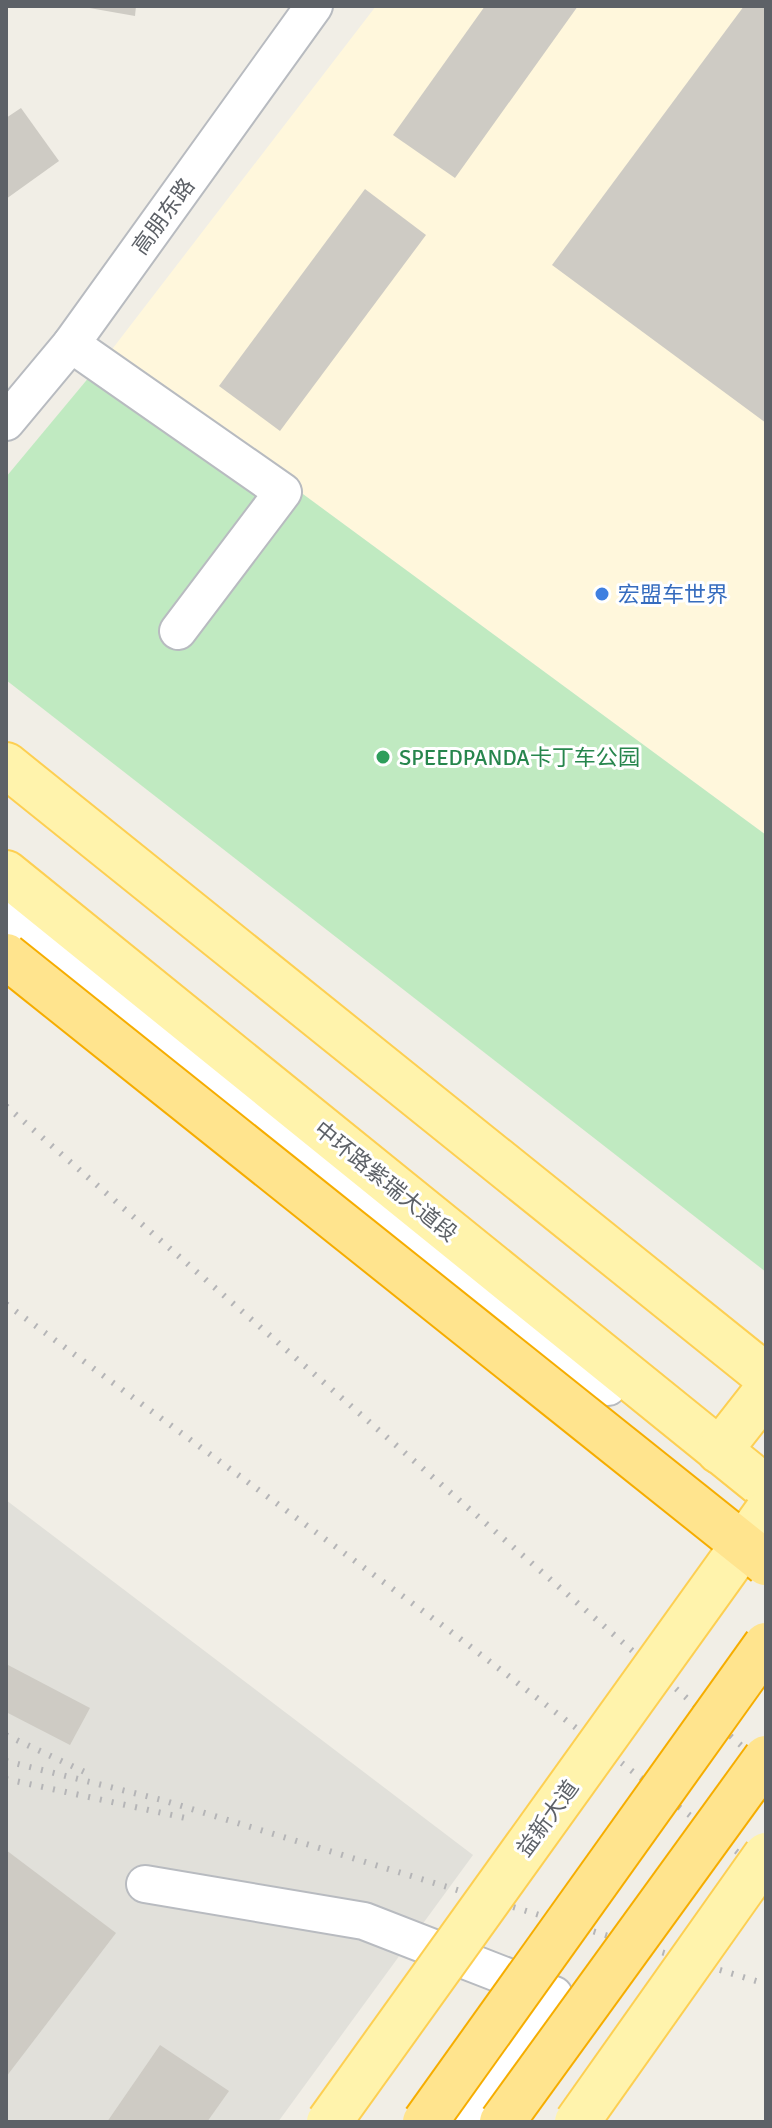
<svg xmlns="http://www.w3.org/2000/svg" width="772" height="2128" font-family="Signika,'Noto Sans SC',sans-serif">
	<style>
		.commercial { fill: #fff7dc }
		.industrial { fill: #e1e0da }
		.green { fill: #c0eac1 }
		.building { fill: #cecbc4 }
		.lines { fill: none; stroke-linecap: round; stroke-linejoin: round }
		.minor-casing { stroke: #b8bbc0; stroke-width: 40 }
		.major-casing { stroke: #fdcf52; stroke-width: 48 }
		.minor { stroke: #fff; stroke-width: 36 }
		.major { stroke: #fff3ac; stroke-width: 44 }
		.rail { stroke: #b5b5b7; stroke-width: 6; stroke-dasharray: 2 10; stroke-linecap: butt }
		.major-bridge-casing { stroke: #fdcf52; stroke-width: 48; stroke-linecap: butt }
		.highway-bridge-casing { stroke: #f6ad00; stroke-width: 48; stroke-linecap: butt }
		.major-bridge { stroke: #fff3ac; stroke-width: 44 }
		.highway-bridge { stroke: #ffe48e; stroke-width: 44 }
		.shop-dot { fill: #3f7fe0; stroke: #fff; stroke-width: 3 }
		.leisure-dot { fill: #2e9e5b; stroke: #fff; stroke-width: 3 }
		.labels { text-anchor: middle; stroke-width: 6; stroke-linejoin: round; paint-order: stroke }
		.street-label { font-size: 22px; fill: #5d6167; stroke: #fff }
		.shop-label { font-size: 22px; fill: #366cbe; stroke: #fff; text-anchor: start }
		.leisure-label { font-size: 22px; fill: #27864d; stroke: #fff; text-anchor: start }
	</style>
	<rect width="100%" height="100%" fill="#f1eee6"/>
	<polygon class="commercial" points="376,6 766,6 766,835 110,352"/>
	<polygon class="industrial" points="6,1500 473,1855 278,2122 6,2122"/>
	<polygon class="green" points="110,352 766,835 766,1272 6,680 6,477"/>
	<g class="building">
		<polygon points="78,6 136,6 135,16"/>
		<polygon points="485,6 578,6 455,178 393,135"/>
		<polygon points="744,6 766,6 766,423 552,265"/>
		<polygon points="21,108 59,161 6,199 6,118"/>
		<polygon points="365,189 426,235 280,431 219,386"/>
		<polygon points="8,1665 90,1708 70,1745 6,1712 6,1670"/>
		<polygon points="6,1850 116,1933 6,2077"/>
		<polygon points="160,2045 229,2091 207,2122 107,2122"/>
	</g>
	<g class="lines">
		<defs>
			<g id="minor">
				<polyline points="71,344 283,492 178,631"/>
				<polyline points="6,422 71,344 314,6"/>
				<polyline points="6,913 608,1387"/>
				<polyline points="145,1884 364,1921 554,1995 463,2122"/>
			</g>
			<g id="major">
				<polyline points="6,765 766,1376"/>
				<polyline points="6,873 766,1488"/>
				<polyline points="719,1451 766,1391"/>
			</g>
		</defs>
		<use href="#minor" class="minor-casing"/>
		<use href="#major" class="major-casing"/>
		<use href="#minor" class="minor"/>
		<use href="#major" class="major"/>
		<g class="rail">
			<polyline points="6,1106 766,1767"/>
			<polyline points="6,1304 450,1631 766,1874"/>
			<polyline points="6,1735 89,1774"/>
			<polyline points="6,1761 162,1800 766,1984"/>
			<polyline points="6,1779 190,1819"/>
		</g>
		<defs>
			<g id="major-bridge">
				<polyline points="329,2122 766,1513"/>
				<polyline points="577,2122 766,1855"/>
			</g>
			<g id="highway-bridge">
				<polyline points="6,956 766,1563"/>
				<polyline points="425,2122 766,1645"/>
				<polyline points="502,2122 766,1758"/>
			</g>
		</defs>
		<use href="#major-bridge" class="major-bridge-casing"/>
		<use href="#highway-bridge" class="highway-bridge-casing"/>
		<use href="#major-bridge" class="major-bridge"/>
		<use href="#highway-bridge" class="highway-bridge"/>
	</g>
	<circle class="shop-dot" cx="602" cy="594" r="8"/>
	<circle class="leisure-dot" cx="383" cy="757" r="8"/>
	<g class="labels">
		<g class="street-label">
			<text transform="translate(163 216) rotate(-54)" y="8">高朋东路</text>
			<text transform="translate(386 1181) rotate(39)" y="8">中环路紫瑞大道段</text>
			<text transform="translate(547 1818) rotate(-54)" y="8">益新大道</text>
		</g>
		<g class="shop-label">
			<text x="618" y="602">宏盟车世界</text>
		</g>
		<g class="leisure-label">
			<text x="399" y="765">SPEEDPANDA卡丁车公园</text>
		</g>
	</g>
	<rect width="772" height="2128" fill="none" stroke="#5d6167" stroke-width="16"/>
</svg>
